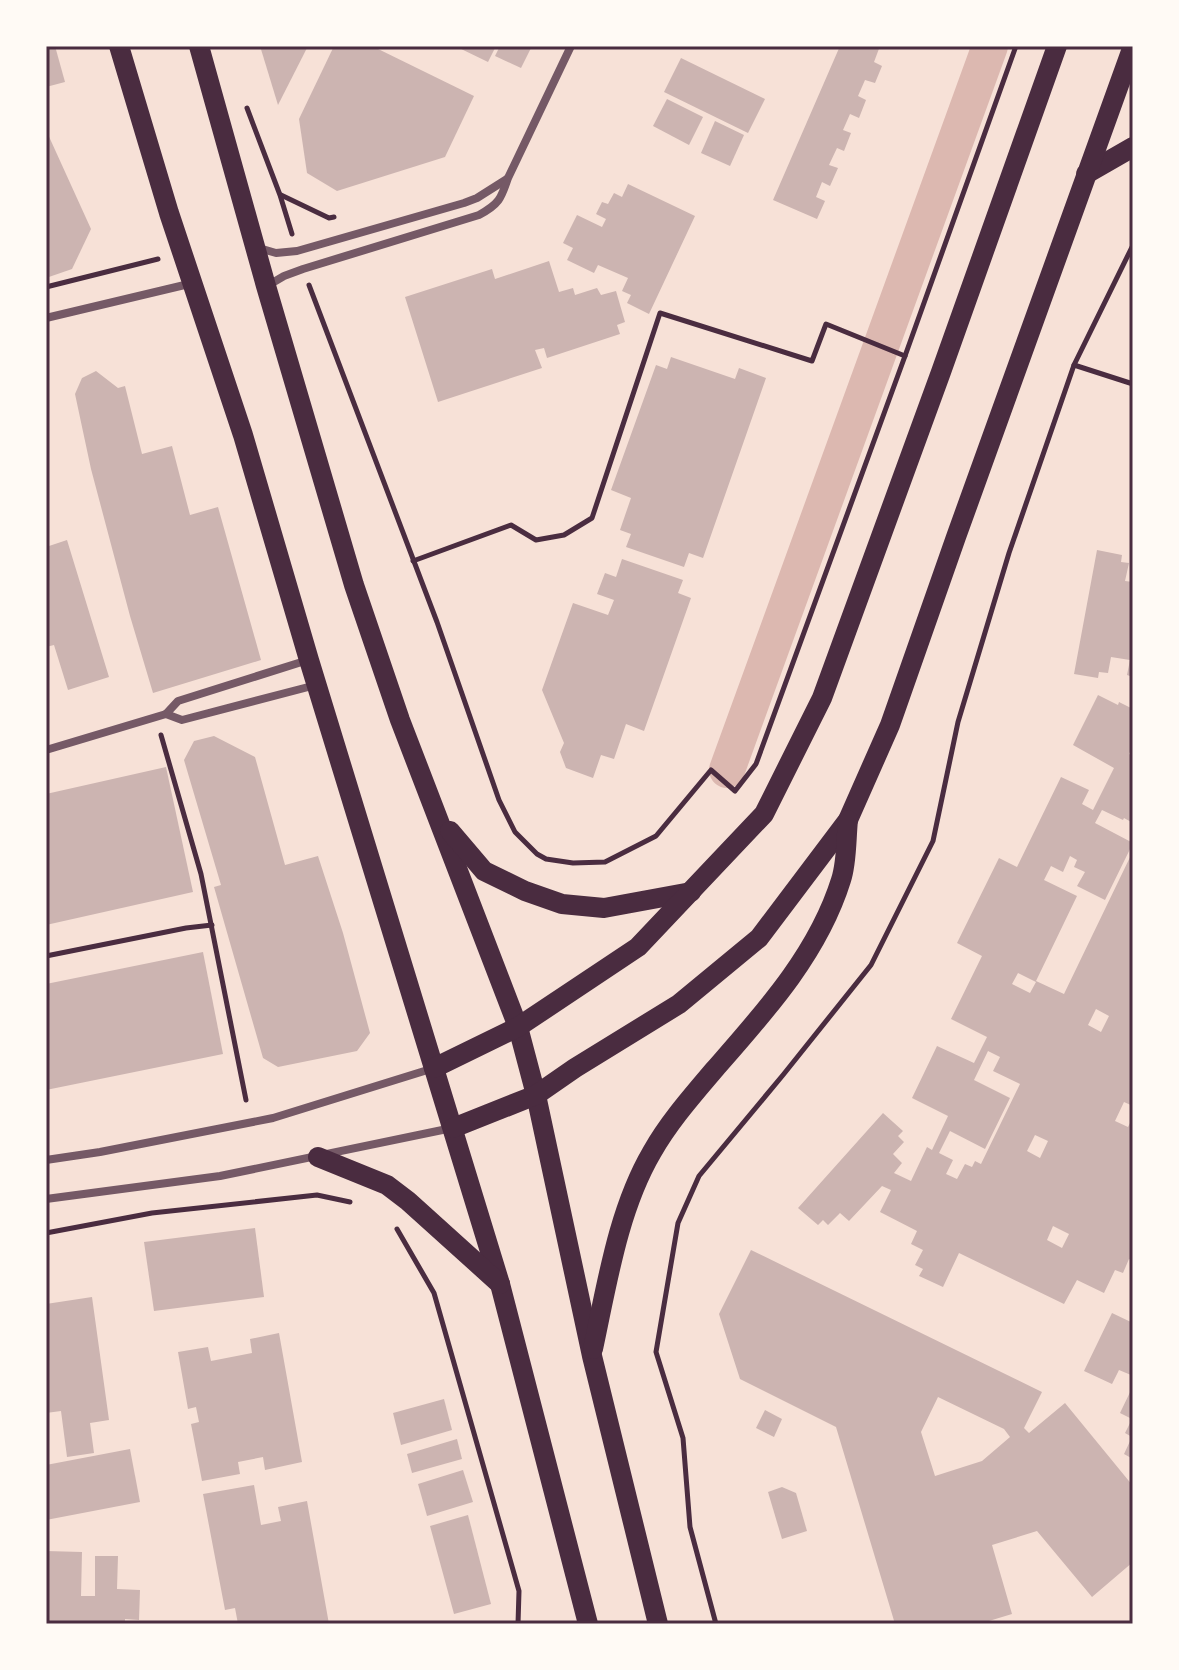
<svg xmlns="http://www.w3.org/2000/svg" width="1179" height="1670" font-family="Rubik,sans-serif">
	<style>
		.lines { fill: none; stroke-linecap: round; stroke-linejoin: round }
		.canal { stroke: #dcb8b0; stroke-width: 36 }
		.building { fill: #ccb4b1; fill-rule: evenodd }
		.path { stroke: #4a2c40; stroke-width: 5 }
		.minor { stroke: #755966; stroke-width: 8 }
		.primary { stroke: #4a2c40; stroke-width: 20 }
		.neatline { fill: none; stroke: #4a2c40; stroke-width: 3 }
	</style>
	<rect width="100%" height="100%" fill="#f7e1d7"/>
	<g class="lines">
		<polyline class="canal" points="727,770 990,46"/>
	</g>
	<g class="building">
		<polygon points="46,46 55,46 65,82 46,87"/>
		<polygon points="260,46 308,46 278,105"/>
		<polygon points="334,46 372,46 474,96 445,157 337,191 307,173 299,119"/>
		<polygon points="455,46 496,46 488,62"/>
		<polygon points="500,46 532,46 521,68 495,56"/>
		<polygon points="840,46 880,46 874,62 882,66 875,83 865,80 858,96 866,100 859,118 850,114 843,130 851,133 844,151 837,148 829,165 838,168 830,186 822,182 816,197 825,201 817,219 773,200"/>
		<polygon points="681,58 765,99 748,133 664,92"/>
		<polygon points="667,99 703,117 689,145 653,126"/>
		<polygon points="715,121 744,135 730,166 701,153"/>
		<polygon points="46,130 91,229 72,269 46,278"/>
		<polygon points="628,184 695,216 649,314 627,303 631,295 622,291 628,278 598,265 594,273 567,260 573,248 563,243 577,215 602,227 606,219 596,214 602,202 608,204 614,193 622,197"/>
		<polygon points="549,261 559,292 573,288 575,295 597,288 601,295 616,291 625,322 617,325 620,334 547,358 544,348 535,350 542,368 438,402 405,297 492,269 495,279"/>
		<polygon points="671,357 735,379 739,368 766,378 703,558 689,553 684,567 626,547 631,534 620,530 631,498 611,490 656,365 667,369"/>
		<polygon points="96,371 118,388 125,386 142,454 172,446 190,515 218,507 261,660 153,693 130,616 91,469 75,394 82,378"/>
		<polygon points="67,540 109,677 68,690 54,645 46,647 46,547"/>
		<polygon points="1097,550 1122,555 1121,562 1129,563 1125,581 1133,582 1133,677 1127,675 1130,660 1111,657 1108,673 1099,672 1098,678 1074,674"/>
		<polygon points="622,559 683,580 678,593 691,598 644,731 626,724 614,759 601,755 593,778 566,768 560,752 564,743 542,690 573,603 608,615 614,600 597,594 605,573 616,577"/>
		<path d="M1098,695L1118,705L1119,702L1133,709V746L1129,754L1133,756V823L1124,818L1123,820L1102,810L1095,823L1133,843L1105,900L1077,886L1085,872L1074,867L1077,860L1070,856L1063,872L1051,866L1044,880L1077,896L1036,981L1064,994L1133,851V1106L1124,1102L1115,1121L1128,1127L1133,1117V1261L1129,1259L1123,1273L1115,1270L1104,1293L1077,1280L1064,1304L959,1253L943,1287L919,1276L923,1269L915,1265L923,1250L911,1244L917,1231L880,1212L891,1190L882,1186L849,1221L840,1213L828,1225L823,1220L818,1225L798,1208L883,1113L903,1131L898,1136L904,1142L893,1154L902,1163L894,1173L911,1181L927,1147L932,1150L948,1116L912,1098L937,1046L974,1063L987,1037L951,1019L982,956L957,943L999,858L1017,867L1061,777L1089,790L1082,804L1093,810L1114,768L1073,745ZM1018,973L1036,982L1030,993L1012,984ZM1096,1009L1109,1016L1101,1032L1088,1025ZM988,1051L1000,1057L993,1071L1020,1084L981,1164L975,1161L972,1167L965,1164L957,1179L946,1174L953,1160L939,1153L950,1131L985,1149L1010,1098L974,1080ZM1035,1135L1048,1141L1040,1158L1027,1151ZM1053,1226L1069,1234L1062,1248L1047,1240Z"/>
		<polygon points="214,736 255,757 285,865 318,856 343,933 370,1033 357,1051 278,1067 263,1058 214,887 221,885 184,760 194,741"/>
		<polygon points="166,767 193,892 46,925 46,794"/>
		<polygon points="203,952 223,1054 46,1090 46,984"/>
		<polygon points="255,1228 264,1297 154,1311 144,1242"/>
		<path d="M751,1250L1042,1392L1024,1428L1029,1433L1065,1403L1133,1486V1562L1092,1597L1037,1531L992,1545L1012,1614L979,1624H895L836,1427L740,1379L719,1314ZM938,1397L1004,1429L1010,1437L982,1461L935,1476L921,1432Z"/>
		<polygon points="92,1297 109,1420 90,1423 94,1453 67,1457 61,1411 46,1413 46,1304"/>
		<polygon points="1112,1313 1133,1323 1133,1370 1131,1375 1119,1370 1112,1384 1084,1371"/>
		<polygon points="279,1333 302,1462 265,1470 263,1457 238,1462 240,1474 202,1481 191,1424 199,1422 196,1407 188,1409 178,1352 208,1347 211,1361 252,1353 250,1339"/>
		<polygon points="1133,1386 1133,1459 1124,1454 1132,1437 1125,1433 1132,1419 1120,1413"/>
		<polygon points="444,1399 452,1430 401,1445 393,1413"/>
		<polygon points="765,1410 782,1419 774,1437 756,1428"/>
		<polygon points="457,1439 462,1459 412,1473 407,1454"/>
		<polygon points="130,1449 140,1502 46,1520 46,1465"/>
		<polygon points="463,1470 473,1502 427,1516 418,1484"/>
		<polygon points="254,1485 261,1525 281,1521 278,1507 307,1501 329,1624 238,1624 235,1608 225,1610 203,1494"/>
		<polygon points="782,1487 796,1493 807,1531 782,1539 768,1492"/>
		<polygon points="468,1515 491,1604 454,1614 430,1526"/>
		<polygon points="46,1551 82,1552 81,1596 95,1596 95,1556 118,1556 117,1589 140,1590 139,1620 125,1619 125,1624 46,1624"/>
	</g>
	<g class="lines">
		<g class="path">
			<polyline points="247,108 280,195 292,234"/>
			<polyline points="281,195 329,218 334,217"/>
			<polyline points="309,285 437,622 499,800 515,832 537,854 546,859 573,863 605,862 656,836 711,770 735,791 756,764 905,356 1016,46"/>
			<polyline points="46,287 158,259"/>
			<polyline points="1074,365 1133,384"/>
			<polyline points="413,561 511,525 536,540 564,535 592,518 660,313 812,361 826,324 905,356"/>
			<polyline points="161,735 201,874 246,1100"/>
			<polyline points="46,956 186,928 212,925"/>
			<polyline points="397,1229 434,1293 519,1591 518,1624"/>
			<polyline points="46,1233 152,1213 317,1195 350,1202"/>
			<polyline points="716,1624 690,1527 683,1438 656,1352 678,1223 699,1176 783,1075 871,965 933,841 958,722 1009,553 1074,365 1133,245"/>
		</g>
		<g class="minor">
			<polyline points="259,248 276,253 297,251 464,203 477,198 507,179"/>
			<path d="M267,286L284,276L303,269L479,215C499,204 501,199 508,178L571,46"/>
			<polyline points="46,318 193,283"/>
			<polyline points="166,714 182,720 316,685"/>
			<polyline points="46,750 166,714 178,701 308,660"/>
			<polyline points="46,1160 100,1152 273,1118 434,1068"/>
			<polyline points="46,1199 220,1176 452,1128"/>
		</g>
		<g class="primary">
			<polyline points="119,46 169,213 243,435 309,660 500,1284 588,1624"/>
			<polyline points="199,46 266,286 354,585 400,720 518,1027 536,1095 592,1356 658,1624"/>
			<polyline points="1086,174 1133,147"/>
			<polyline points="450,831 484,871 525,891 562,904 604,908 691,892"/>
			<polyline points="434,1068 518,1027 638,947 764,814 822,698 941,372 1057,46"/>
			<polyline points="453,1128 536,1095 575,1068 679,1004 759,938 848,820 890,725 956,537 1133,46"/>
			<polyline points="318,1157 387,1185 408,1201 500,1284"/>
			<path d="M593,1349C607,1284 618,1210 652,1152C669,1122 692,1096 714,1070C764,1013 818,954 841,880C847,862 846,839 848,820"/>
		</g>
	</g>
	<rect width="1179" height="1670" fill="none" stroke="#fffaf5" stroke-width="96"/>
	<rect x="48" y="48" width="1083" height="1574" class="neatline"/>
</svg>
